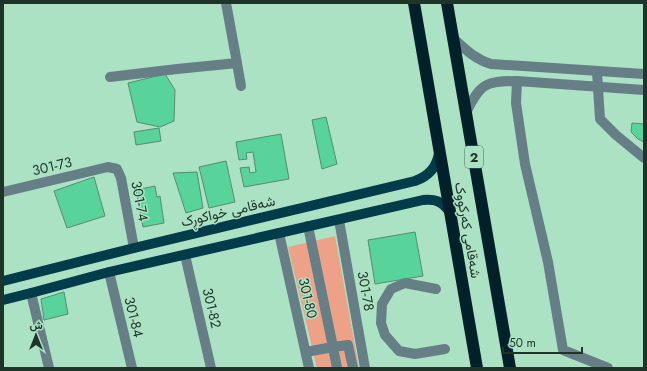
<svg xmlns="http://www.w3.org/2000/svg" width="647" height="371" font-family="Jost,Vazirmatn,sans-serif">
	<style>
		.green { fill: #eda186 }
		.building { fill: #58d39b; stroke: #578b70 }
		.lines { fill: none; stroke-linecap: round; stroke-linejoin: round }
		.minor { stroke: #667f87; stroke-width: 10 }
		.major { stroke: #023b49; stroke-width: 10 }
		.highway { stroke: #01212a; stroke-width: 12 }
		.labels { text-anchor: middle; stroke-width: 3; stroke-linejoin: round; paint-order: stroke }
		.shield { fill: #ace2c4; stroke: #496858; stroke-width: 1 }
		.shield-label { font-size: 13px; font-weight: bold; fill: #1e3429 }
		.street-label { font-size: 14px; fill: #1e3429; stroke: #ace2c4 }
	</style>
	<rect width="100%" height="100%" fill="#ace2c4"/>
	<polygon class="green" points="335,236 359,368 317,368 288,247"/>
	<g class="building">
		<polygon points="165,74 175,90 174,121 160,127 137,122 128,83"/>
		<polygon points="326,117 337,164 322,169 312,120"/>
		<polygon points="632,123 644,124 644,142 638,139 631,132"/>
		<polygon points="159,128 161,141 136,145 134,132"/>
		<polygon points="281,134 289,179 244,187 240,168 249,167 250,173 256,172 253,152 246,153 247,159 239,160 236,142"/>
		<polygon points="226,161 235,202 209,208 199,167"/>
		<polygon points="197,172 203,208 186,213 173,173"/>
		<polygon points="94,177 105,216 67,228 54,191"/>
		<polygon points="155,186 157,197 160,196 164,223 143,227 136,190"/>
		<polygon points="415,232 423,276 375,284 368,240"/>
		<polygon points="64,292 68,314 44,320 41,299"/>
	</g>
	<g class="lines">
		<g class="minor">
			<path d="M454,39C466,50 475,59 491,64L644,74"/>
			<polyline points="237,63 241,86"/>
			<polyline points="597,72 600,119 616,135 644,158"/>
			<polyline points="110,77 177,69 237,63 226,3"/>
			<polyline points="517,81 516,103 525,164 548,262 563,350 608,368"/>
			<path d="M466,113C480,84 485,81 517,81L644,90"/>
			<polyline points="3,192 108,167 117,169 121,178 134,248"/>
			<polyline points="339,220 365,368"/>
			<polyline points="279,233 309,368"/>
			<polyline points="185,255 211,368"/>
			<polyline points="109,272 132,368"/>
			<polyline points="436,289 405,283 391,289 382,304 381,323 385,335 399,351 415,354 445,349"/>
			<polyline points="31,293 49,368"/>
			<polyline points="306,352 333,347 308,226"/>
			<polyline points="337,368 333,347 348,345 353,368"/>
		</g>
		<g class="major">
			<path d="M3,281L134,248L415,181C429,176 437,167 439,153"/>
			<path d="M3,300L31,293L109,272L423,200C436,199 441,201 449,211"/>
		</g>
		<g class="highway">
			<polyline points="414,3 477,368"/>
			<polyline points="447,3 510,368"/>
		</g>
	</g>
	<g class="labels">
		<rect class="shield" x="465" y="146" width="18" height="22" rx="3"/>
		<g class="shield-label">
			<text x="474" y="162">2</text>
		</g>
		<g class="street-label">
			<text transform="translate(52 166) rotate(-13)" y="5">301-73</text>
			<text transform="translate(140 201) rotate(79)" y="5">301-74</text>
			<text transform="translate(228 211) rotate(-13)" y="5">شەقامی خواکوڕک</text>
			<text transform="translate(468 230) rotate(80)" y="5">شەقامی کەرکووک</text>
			<text transform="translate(366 291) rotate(80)" y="5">301-78</text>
			<text transform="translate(308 298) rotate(77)" y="5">301-80</text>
			<text transform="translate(212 308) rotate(77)" y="5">301-82</text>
			<text transform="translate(134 317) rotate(76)" y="5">301-84</text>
		</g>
	</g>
	<rect width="647" height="371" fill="none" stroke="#1e3429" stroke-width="8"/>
	<g transform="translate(36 335)" stroke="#ace2c4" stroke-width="3" paint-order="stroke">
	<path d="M0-3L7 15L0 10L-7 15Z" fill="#1e3429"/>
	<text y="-6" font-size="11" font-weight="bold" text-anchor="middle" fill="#1e3429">ش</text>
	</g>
	<path d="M503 347v6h79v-6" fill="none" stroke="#1e3429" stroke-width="2"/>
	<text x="509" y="347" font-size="12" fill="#1e3429" stroke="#ace2c4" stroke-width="3" paint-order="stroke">50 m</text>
</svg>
